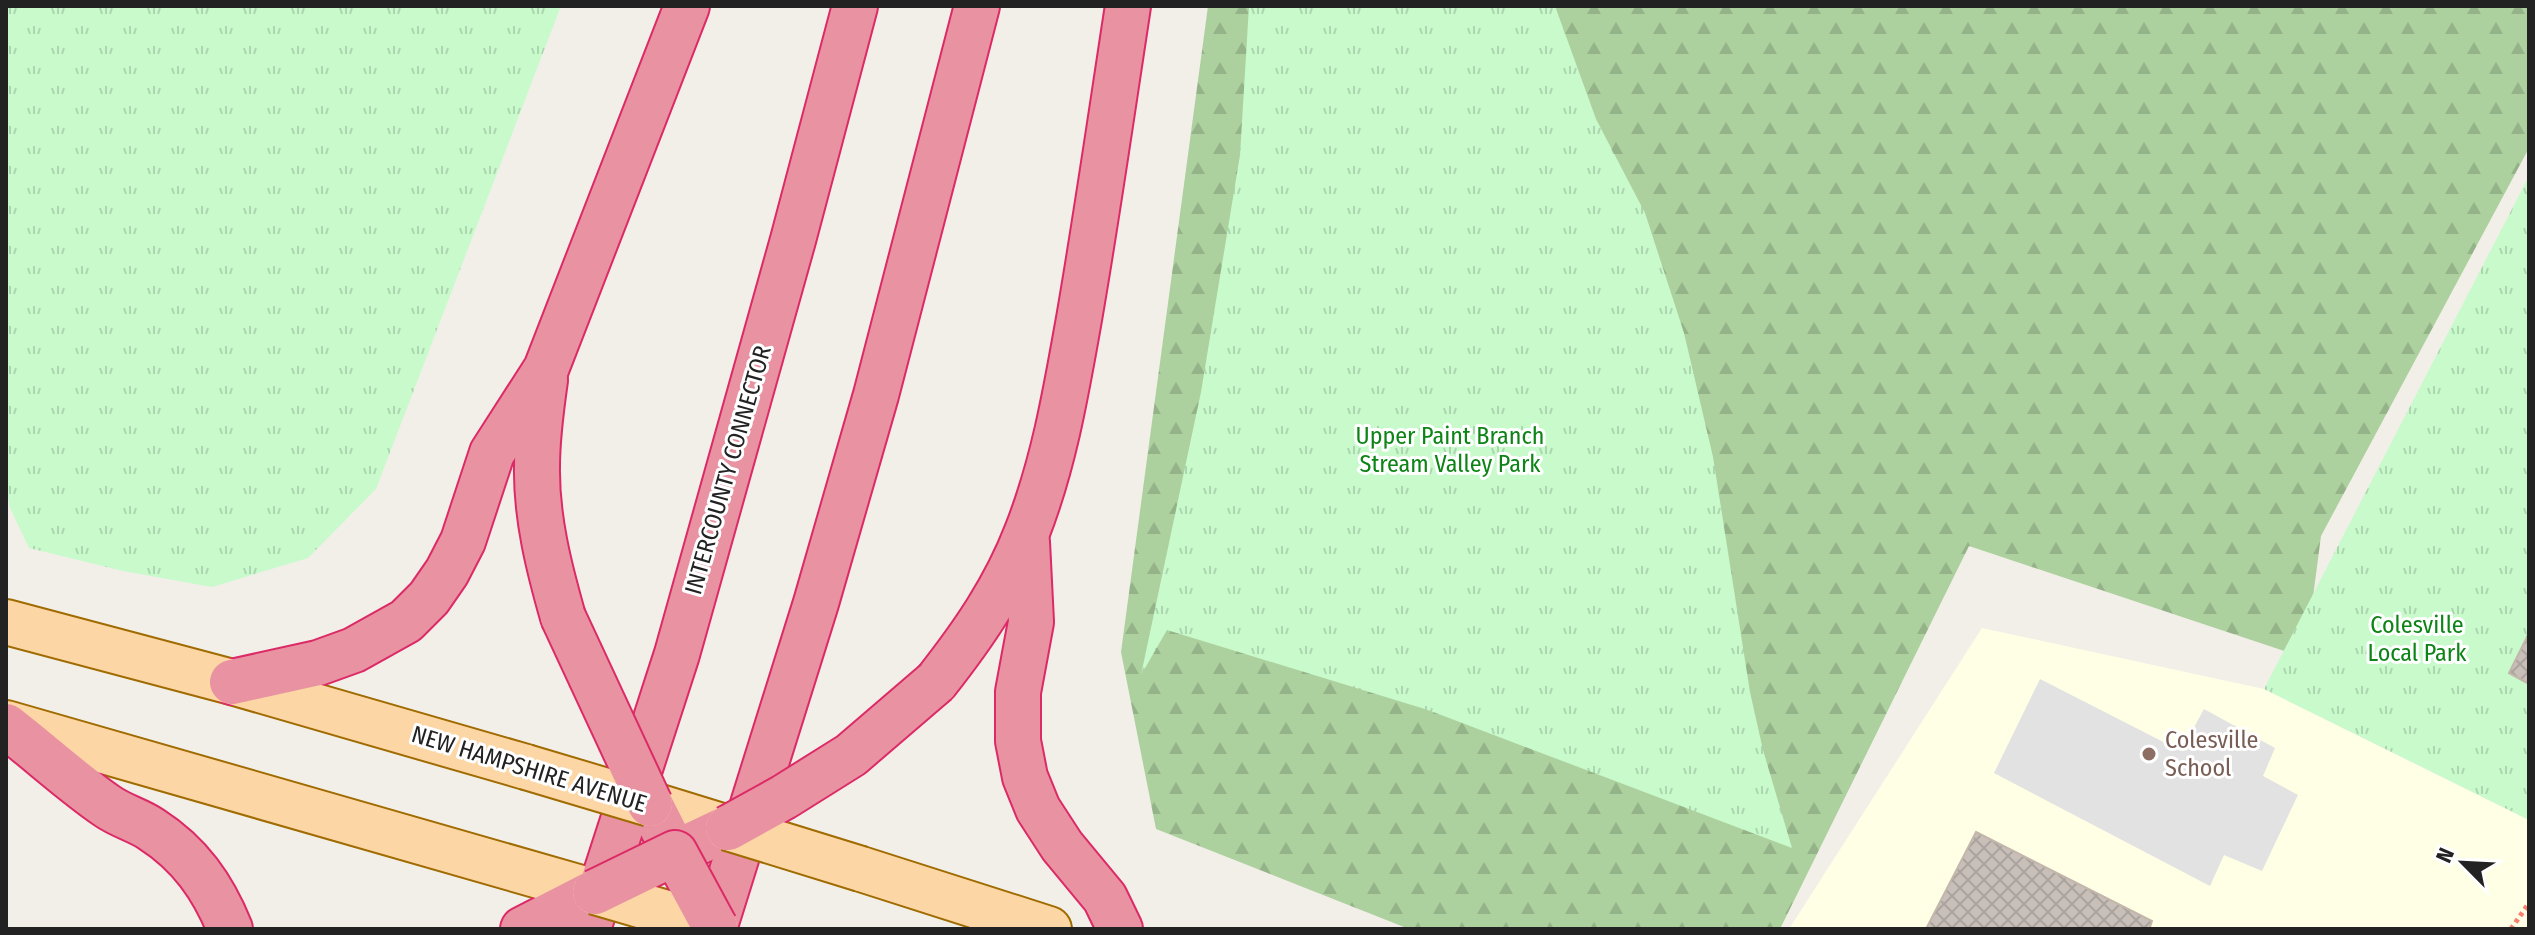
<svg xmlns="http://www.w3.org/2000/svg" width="2535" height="935" font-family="'Fira Sans Condensed',sans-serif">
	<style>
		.education { fill: #ffffe5 }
		.forest { fill: url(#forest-firs) }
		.park { fill: url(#park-tufts) }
		.parking { fill: #e2e2e2 }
		.building { fill: url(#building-cross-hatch); stroke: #c4b6ab; stroke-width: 2 }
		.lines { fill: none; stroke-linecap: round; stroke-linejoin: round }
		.major-casing { stroke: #a06b00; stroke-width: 48 }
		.highway-casing { stroke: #dc2a67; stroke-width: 48 }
		.path { stroke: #fa8072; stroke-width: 5; stroke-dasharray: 4 4; stroke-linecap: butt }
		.major { stroke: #fcd6a4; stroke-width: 44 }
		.highway { stroke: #e892a2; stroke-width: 44 }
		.major-bridge-casing { stroke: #a06b00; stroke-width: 48; stroke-linecap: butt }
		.highway-bridge-casing { stroke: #dc2a67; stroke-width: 48; stroke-linecap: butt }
		.major-bridge { stroke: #fcd6a4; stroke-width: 44 }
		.highway-bridge { stroke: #e892a2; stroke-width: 44 }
		.education-dot { fill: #8d6e63; stroke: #fff; stroke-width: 3 }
		.labels { text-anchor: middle; stroke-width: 6; stroke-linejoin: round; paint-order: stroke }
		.park-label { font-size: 24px; fill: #0c8416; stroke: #fff }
		.street-label { font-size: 24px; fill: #222; stroke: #fff }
		.education-label { font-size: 24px; fill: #785e54; stroke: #fff; text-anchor: start }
	</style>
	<defs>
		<pattern id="forest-firs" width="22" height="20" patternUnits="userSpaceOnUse" patternTransform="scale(2)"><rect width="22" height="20" fill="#add19e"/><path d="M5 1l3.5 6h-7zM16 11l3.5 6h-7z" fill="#95b388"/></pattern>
		<pattern id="park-tufts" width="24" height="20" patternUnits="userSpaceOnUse" patternTransform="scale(2)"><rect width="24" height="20" fill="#c8facc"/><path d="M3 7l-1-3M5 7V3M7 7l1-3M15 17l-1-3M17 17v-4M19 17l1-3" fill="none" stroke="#acd6af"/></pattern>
		<pattern id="building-cross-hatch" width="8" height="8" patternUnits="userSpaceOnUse" patternTransform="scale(2)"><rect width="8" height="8" fill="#c7bfb8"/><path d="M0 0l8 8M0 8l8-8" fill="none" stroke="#aba49e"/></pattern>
	</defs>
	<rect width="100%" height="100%" fill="#f2efe9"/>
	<polygon class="education" points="1982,628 2264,689 2529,820 2529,929 1789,929"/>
	<polygon class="forest" points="1208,6 2529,6 2529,148 2321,536 2305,658 1969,546 1780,929 1409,929 1156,829 1121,652"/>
	<g class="park">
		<polygon points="6,6 561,6 376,489 308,558 212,587 123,571 29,548 10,508 6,485"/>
		<polygon points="1249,6 1555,6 1596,119 1645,213 1684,333 1713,457 1750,692 1763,750 1792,848 1428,710 1167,630 1141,675 1201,392 1240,155"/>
		<polygon points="2529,176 2529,820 2264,689"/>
	</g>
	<polygon class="parking" points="2040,679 2181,751 2204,709 2275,748 2263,776 2298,795 2262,871 2224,855 2210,886 1994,773"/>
	<g class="building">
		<polygon points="2529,633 2529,684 2509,673"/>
		<polygon points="1976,832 2152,921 2150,927 2153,929 1926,929"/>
	</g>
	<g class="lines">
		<defs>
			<g id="major">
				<polyline points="6,622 232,682 526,767"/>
				<polyline points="6,723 595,892"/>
				<polyline points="650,804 728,828"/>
				<polyline points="861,869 1049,929"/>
			</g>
			<g id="highway">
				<path d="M545,380C541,408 537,437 537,466C536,517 549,568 563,617"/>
				<polyline points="1027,542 1031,622 1018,692 1018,741 1025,777 1038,809 1062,846 1105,898 1120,929"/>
				<polyline points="232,682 318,663 354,650 406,621 429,598 447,572 463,541 492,453 546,369 687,6"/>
				<path d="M936,682C973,635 1005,589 1027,532C1054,463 1066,392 1079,319C1097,215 1112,110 1128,6"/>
				<path d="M6,726C40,752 72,782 107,806C121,816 138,820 151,829C190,854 213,887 230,929"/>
				<polyline points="650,804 675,853 728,828"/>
				<polyline points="523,929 595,892"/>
				<polyline points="588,929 677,654 793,240 855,6"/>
				<polyline points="714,929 816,603 876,395 977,6"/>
			</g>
		</defs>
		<use href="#major" class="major-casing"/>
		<use href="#highway" class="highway-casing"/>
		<polyline class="path" points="2511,929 2529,903"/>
		<use href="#major" class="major"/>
		<use href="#highway" class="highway"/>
		<defs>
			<g id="major-bridge">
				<polyline points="526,767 650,804"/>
				<polyline points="728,828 861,869"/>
				<polyline points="595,892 715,927"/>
			</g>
			<g id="highway-bridge">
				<polyline points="563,617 650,804"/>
				<polyline points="728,828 784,797 851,755 936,682"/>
				<polyline points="595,892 675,853 715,927"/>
			</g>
		</defs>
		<use href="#major-bridge" class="major-bridge-casing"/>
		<use href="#highway-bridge" class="highway-bridge-casing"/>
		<use href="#major-bridge" class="major-bridge"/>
		<use href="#highway-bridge" class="highway-bridge"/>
	</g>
	<circle class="education-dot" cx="2149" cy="754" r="8"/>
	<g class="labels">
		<g class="park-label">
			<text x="1450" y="444">Upper Paint Branch<tspan x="1450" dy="28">Stream Valley Park</tspan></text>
			<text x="2417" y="633">Colesville<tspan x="2417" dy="28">Local Park</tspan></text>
		</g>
		<g class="street-label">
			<text transform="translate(728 470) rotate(-74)" y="8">INTERCOUNTY CONNECTOR</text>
			<text transform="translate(529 769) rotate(17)" y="8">NEW HAMPSHIRE AVENUE</text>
		</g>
		<g class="education-label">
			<text x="2165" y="748">Colesville<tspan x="2165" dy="28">School</tspan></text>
		</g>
	</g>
	<rect width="2535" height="935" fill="none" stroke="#222222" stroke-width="16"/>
	<g transform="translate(2463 863) rotate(294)" stroke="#ffffff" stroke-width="6" paint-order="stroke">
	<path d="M0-6L14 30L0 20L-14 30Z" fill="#222222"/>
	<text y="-12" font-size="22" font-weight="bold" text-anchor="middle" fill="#222222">N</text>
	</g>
</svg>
